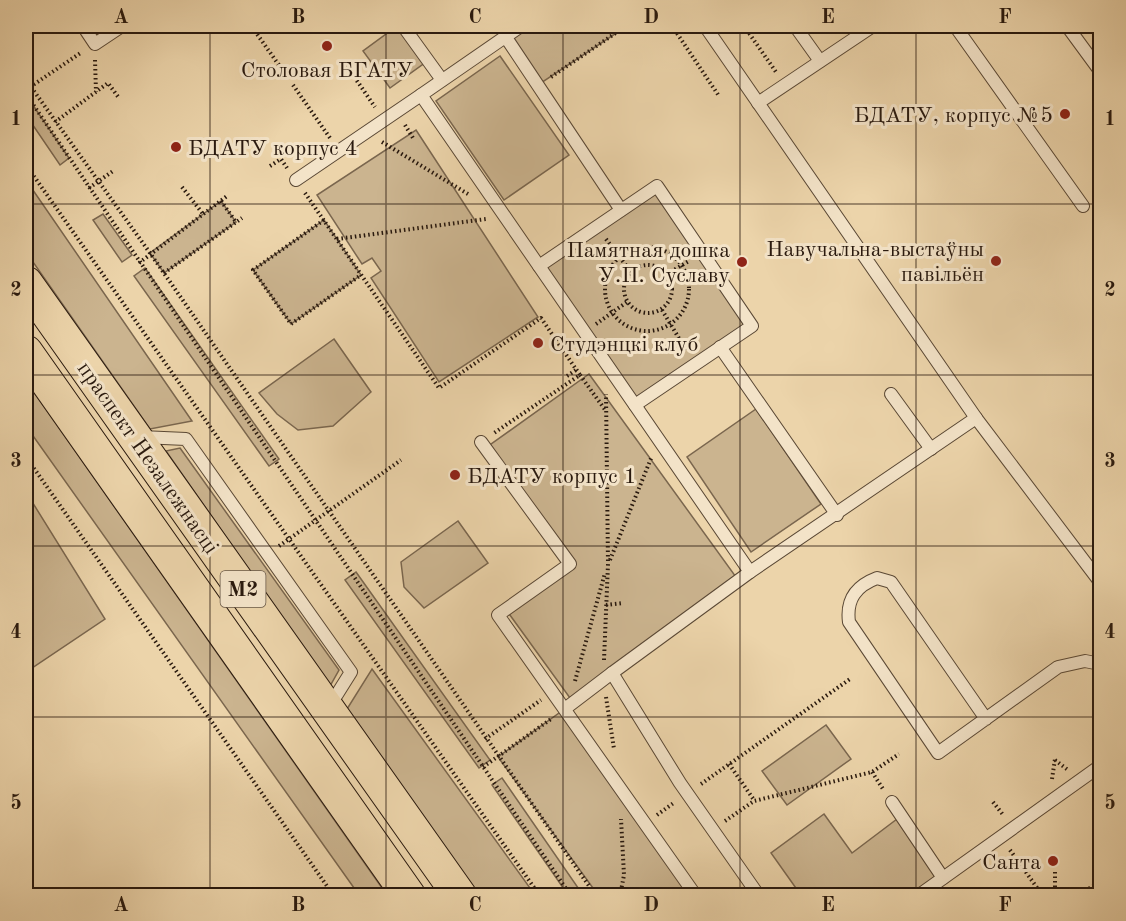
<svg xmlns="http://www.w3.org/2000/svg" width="1126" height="921" font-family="'Old Standard TT',serif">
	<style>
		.green { fill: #cbb48f; stroke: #7a664e; stroke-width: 1.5 }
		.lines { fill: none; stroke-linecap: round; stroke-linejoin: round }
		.lane-casing { stroke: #5a4835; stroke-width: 14 }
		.primary-casing { stroke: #29190e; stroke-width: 35 }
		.path { stroke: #29190e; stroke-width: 4; stroke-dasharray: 1.5 3; stroke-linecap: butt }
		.lane { stroke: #f3e3c8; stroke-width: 12 }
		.primary { stroke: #ecd4aa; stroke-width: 33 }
		.grid { fill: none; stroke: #29190e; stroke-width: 1.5; stroke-opacity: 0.55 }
		.poi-dot { fill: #8f2418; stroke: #f3e3c8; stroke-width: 2 }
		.labels { text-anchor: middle; stroke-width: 6; stroke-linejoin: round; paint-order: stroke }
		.shield { fill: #f3e3c8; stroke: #665646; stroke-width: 1.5 }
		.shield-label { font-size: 21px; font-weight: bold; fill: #29190e }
		.poi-label { font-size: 22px; fill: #29190e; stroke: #f3e3c8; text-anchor: end }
		.street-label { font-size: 22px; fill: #29190e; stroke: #f3e3c8 }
		.neatline { fill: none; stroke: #29190e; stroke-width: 2 }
		.grid-label { font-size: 20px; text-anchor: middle; font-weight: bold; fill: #29190e }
	</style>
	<rect width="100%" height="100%" fill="#ecd4aa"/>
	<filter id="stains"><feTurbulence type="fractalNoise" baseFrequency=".00333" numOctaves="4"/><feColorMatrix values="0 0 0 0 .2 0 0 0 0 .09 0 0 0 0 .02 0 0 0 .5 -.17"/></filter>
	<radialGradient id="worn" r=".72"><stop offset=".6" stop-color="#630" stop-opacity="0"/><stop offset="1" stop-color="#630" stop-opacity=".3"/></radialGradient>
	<g class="green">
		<polygon points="386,26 399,26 426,62 390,88 363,51 390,31"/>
		<polygon points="498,26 627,26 538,85"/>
		<polygon points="500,56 569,155 504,200 436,101"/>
		<polygon points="26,95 69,158 60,165 26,115"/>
		<polygon points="416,130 538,317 439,382 371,278 381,271 372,258 362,264 317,195"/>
		<polygon points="26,180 192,421 150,429 26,252"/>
		<polygon points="657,186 752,326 635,405 539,266"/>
		<polygon points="221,201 236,222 164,273 150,253"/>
		<polygon points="103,214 132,255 122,262 93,220"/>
		<polygon points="324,220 361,275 291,324 253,270"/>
		<polygon points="145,268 279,459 269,466 134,276"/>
		<polygon points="334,339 371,392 333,426 298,430 277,414 259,393"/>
		<polygon points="589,374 736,577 570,698 507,611 571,565 487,447"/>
		<polygon points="26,381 387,895 359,895 26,426"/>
		<polygon points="756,409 821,504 751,552 687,457"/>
		<polygon points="180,448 339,670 330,686 166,451"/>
		<polygon points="26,492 105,619 26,672"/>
		<polygon points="458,521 488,563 424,608 404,587 401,562"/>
		<polygon points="356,572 490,760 479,768 345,580"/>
		<polygon points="372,669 535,895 478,895 347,709"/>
		<polygon points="566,708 689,891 684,896 598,895 498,757"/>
		<polygon points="826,725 851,759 787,805 762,771"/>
		<polygon points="502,778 583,895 568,895 492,785"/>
		<polygon points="824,814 852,853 901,816 943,878 918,895 794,895 798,891 771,853"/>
	</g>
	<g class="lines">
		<defs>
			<g id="lane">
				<polyline points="83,26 95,44 122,26"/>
				<polyline points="403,26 442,80"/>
				<polyline points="521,26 421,95 750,572"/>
				<polyline points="705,26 976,418 1100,582"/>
				<polyline points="795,26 820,61"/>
				<polyline points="955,26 1083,206"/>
				<polyline points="1067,26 1100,71"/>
				<polyline points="505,36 621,210"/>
				<polyline points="758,103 873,26"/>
				<polyline points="296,180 421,95"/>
				<polyline points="539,266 657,186 752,326 635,405"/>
				<polyline points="720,347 837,515"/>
				<polyline points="891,394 931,449"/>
				<polyline points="141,437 186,439 351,672 329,707"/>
				<polyline points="481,442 570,564 498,615 696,896"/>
				<polyline points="566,708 612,673"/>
				<path d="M986,719L891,582L877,578C856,586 846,599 849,622L938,753L1058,667L1085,661L1100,664"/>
				<polyline points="892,802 943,878"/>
				<polyline points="759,896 680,783 612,673 750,572 976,418"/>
				<polyline points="918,896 1100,766"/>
			</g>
			<g id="primary">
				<polyline points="26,283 460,896"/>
				<polyline points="26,352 409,896"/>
			</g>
		</defs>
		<use href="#lane" class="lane-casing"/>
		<use href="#primary" class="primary-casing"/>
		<g class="path">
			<polyline points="672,26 719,96"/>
			<polyline points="744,26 776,72"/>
			<polyline points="252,27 286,75"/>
			<polyline points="95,60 96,92"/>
			<polyline points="344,62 375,107"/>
			<polyline points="551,77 626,26"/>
			<polyline points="26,80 150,253 596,896"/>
			<polyline points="293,85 330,138"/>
			<polyline points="30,87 82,52"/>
			<polyline points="26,94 571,896"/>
			<polyline points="55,122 108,83 119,98"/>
			<polyline points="405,125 413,138"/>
			<polyline points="382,142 468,194"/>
			<polyline points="26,165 540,896"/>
			<polyline points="270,166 281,159 287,168"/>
			<polyline points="182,187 203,214"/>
			<polyline points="89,188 113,171"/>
			<polyline points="305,193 439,388 541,318 580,375 494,433"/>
			<polyline points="221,201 236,222"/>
			<polyline points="324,220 253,270 291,324 361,275"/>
			<polyline points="337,239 486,219"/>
			<polyline points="606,239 631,272"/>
			<circle cx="647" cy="289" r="42"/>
			<polyline points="139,263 227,196"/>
			<circle cx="648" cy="289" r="24"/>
			<polyline points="164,273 242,218"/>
			<polyline points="667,274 689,261"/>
			<polyline points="662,310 686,350"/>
			<polyline points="596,324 627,302"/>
			<polyline points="580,375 606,411"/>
			<polyline points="567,376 576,370"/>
			<polyline points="26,457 334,896"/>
			<polyline points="279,546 401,460"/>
			<polyline points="610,560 652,456"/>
			<polyline points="606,605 623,603"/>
			<polyline points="604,660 608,564 606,394"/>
			<polyline points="575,681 605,573"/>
			<polyline points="606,697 614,749"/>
			<polyline points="485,739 541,700"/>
			<polyline points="1055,760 1068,770"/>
			<polyline points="729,764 754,800"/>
			<polyline points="483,767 551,719"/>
			<polyline points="872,772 883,789"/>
			<polyline points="1052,779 1055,759"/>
			<polyline points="701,784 850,679"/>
			<polyline points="993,802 1004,816"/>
			<polyline points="657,815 675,802"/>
			<polyline points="725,821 754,801 872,772 899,754"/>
			<polyline points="1010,850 1043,896"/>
			<polyline points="620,896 624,875 621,819"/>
			<polyline points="1055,896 1055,870"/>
			<polyline points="1078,896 1100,881"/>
		</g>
		<use href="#lane" class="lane"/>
		<use href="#primary" class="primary"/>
	</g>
	<path class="grid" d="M210,26V896M386,26V896M563,26V896M740,26V896M916,26V896M26,204H1100M26,375H1100M26,546H1100M26,717H1100"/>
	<g class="poi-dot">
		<circle cx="327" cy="46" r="6"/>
		<circle cx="1065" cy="114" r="6"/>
		<circle cx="176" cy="147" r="6"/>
		<circle cx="996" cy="261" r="6"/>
		<circle cx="742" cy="262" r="6"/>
		<circle cx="538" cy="343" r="6"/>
		<circle cx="455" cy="475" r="6"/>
		<circle cx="1053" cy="861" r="6"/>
	</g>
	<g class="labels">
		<rect class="shield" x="220.5" y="571" width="45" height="36" rx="4.5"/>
		<g class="shield-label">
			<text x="243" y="596">М2</text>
		</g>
		<g class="poi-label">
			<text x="327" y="77" text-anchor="middle">Столовая БГАТУ</text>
			<text x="1053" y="122">БДАТУ, корпус №5</text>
			<text x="188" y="155" text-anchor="start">БДАТУ корпус 4</text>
			<text x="984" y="256">Навучальна-выстаўны<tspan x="984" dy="25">павільён</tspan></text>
			<text x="730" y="257">Памятная дошка<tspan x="730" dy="25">У.П. Суславу</tspan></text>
			<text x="550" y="351" text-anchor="start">Студэнцкі клуб</text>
			<text x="467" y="483" text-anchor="start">БДАТУ корпус 1</text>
			<text x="1041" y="869">Санта</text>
		</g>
		<g class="street-label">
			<text transform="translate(149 457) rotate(55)" y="8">праспект Незалежнасці</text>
		</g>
	</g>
	<rect width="1126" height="921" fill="none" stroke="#ecd4aa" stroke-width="66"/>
	<rect x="33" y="33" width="1060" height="855" class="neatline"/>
	<g class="grid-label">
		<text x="121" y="23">A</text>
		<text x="298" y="23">B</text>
		<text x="475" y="23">C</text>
		<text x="651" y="23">D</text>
		<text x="828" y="23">E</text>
		<text x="1005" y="23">F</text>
		<text x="16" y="125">1</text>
		<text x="1110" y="125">1</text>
		<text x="16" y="296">2</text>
		<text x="1110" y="296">2</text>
		<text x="16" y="467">3</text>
		<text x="1110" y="467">3</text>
		<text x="16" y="638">4</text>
		<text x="1110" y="638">4</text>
		<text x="16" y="809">5</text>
		<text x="1110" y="809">5</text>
		<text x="121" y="911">A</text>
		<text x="298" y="911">B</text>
		<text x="475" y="911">C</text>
		<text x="651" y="911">D</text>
		<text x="828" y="911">E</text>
		<text x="1005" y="911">F</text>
	</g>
	<rect width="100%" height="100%" filter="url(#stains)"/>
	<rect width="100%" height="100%" fill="url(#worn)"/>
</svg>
